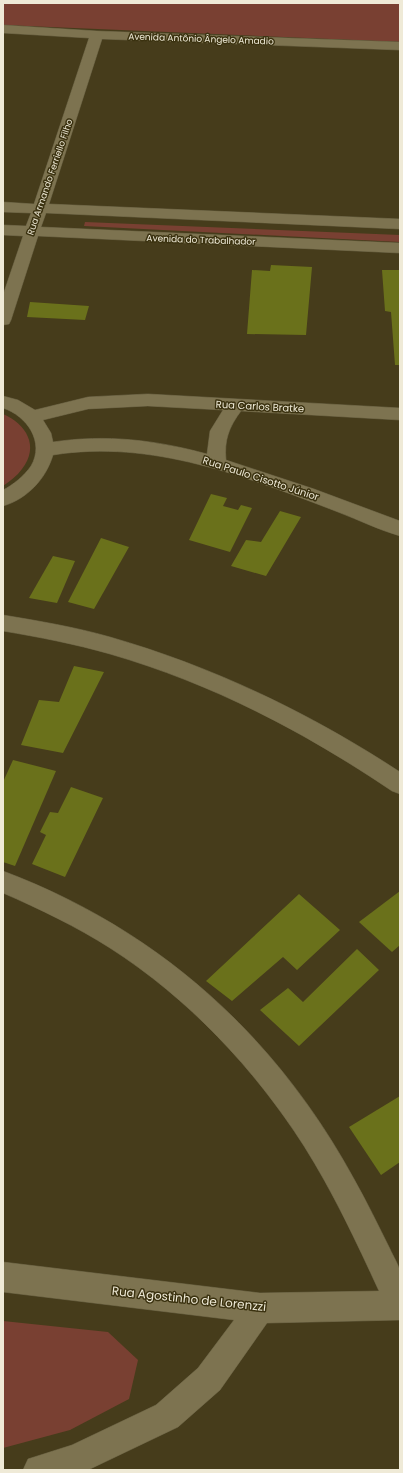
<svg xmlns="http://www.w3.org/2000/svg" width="403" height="1473" font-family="Poppins,sans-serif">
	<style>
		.green { fill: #794032 }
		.building { fill: #6a711b }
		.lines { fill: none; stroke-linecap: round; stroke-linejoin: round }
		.minor-casing { stroke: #635b3d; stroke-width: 1 }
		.minor { fill: #7d7350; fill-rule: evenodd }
		.labels { text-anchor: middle; stroke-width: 3; stroke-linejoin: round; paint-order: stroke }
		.far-street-label { font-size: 9px; fill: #efead7; stroke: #3b3210 }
		.street-label { font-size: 10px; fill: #efead7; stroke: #3b3210 }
		.near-street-label { font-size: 12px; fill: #efead7; stroke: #3b3210 }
	</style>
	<rect width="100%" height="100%" fill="#463c1b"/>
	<g class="green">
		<polygon points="3,3 400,3 400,42 3,25"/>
		<polygon points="85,222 400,235 400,242 84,226"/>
		<path d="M3,414C26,424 40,446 22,469C17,476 10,481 3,486Z"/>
		<polygon points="3,1321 108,1332 138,1360 129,1399 70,1430 3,1448"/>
	</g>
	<g class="building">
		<polygon points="271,265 312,267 306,335 247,334 252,270 270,271"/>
		<polygon points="382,270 400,270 400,365 395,365 391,312 385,311"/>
		<polygon points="30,302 89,306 85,320 27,317"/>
		<polygon points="211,494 227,498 223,506 238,510 241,505 252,508 230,552 189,540"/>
		<polygon points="280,511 301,517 266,576 231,566 246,540 261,542"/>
		<polygon points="101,538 129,547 94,609 68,602"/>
		<polygon points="53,556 75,561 57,603 29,598"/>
		<polygon points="74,666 104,672 63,753 21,745 39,700 59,702"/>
		<polygon points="13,760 56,771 15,866 3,862 3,782"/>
		<polygon points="71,787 103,798 65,877 32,864 46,835 40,832 50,812 58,813"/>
		<polygon points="400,891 400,945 392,952 359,922"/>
		<polygon points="299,894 340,930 297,970 283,957 232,1001 206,981"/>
		<polygon points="357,949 379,970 299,1046 260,1010 288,988 303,1002"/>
		<polygon points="400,1096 400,1162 381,1175 349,1127"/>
	</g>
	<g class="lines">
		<defs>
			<g id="minor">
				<polygon points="3,25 97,31 400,42 400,50 102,39 49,204 400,219 400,229 46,213 41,227 400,243 400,253 38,236 11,320 9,324 3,325 3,295 23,236 3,235 3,225 26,226 31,213 3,212 3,202 34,204 89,38 3,33"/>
				<path d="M148,394L400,408V420L241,411C229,427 224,440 226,460L314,489L400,521V536C379,530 359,520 338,512C247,477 152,439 53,455C46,479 27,499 3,506V490C13,485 24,476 31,466C45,442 27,416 3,408V396L18,400L35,410L88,397ZM148,406L223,410L210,431L207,454C156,440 106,434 53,442L51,433L43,420L88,409Z"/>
				<path d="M3,615C39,621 75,627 110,637C214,667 310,713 400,772V794L392,791C303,731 213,684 110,654C75,644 39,637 3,631Z"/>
				<path d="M3,871C157,929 275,1034 354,1179C367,1202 378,1225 390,1249C393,1256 399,1265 400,1272C402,1286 400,1305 400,1320L267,1323L220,1390L178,1427L88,1470H23L28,1459L72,1445L156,1405L198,1368L234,1320L3,1292V1262L260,1293L379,1291C356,1241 333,1192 304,1146C254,1068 188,998 110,948C77,927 40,909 3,893Z"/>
			</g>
		</defs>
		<use href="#minor" class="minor-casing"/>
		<use href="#minor" class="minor"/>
	</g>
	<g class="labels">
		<g class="far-street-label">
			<text transform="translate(201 39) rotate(2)" y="3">Avenida Antônio Ângelo Amadio</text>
			<text transform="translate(50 177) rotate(-71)" y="3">Rua Armando Ferriello Filho</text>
			<text transform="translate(201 240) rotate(2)" y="3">Avenida do Trabalhador</text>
		</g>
		<g class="street-label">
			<text transform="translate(260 406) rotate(3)" y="4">Rua Carlos Bratke</text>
			<text transform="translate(261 478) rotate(18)" y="4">Rua Paulo Cisotto Júnior</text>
		</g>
		<g class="near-street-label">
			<text transform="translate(189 1299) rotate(6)" y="4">Rua Agostinho de Lorenzzi</text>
		</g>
	</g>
	<rect width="403" height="1473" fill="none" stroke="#efead7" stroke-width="8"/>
</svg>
